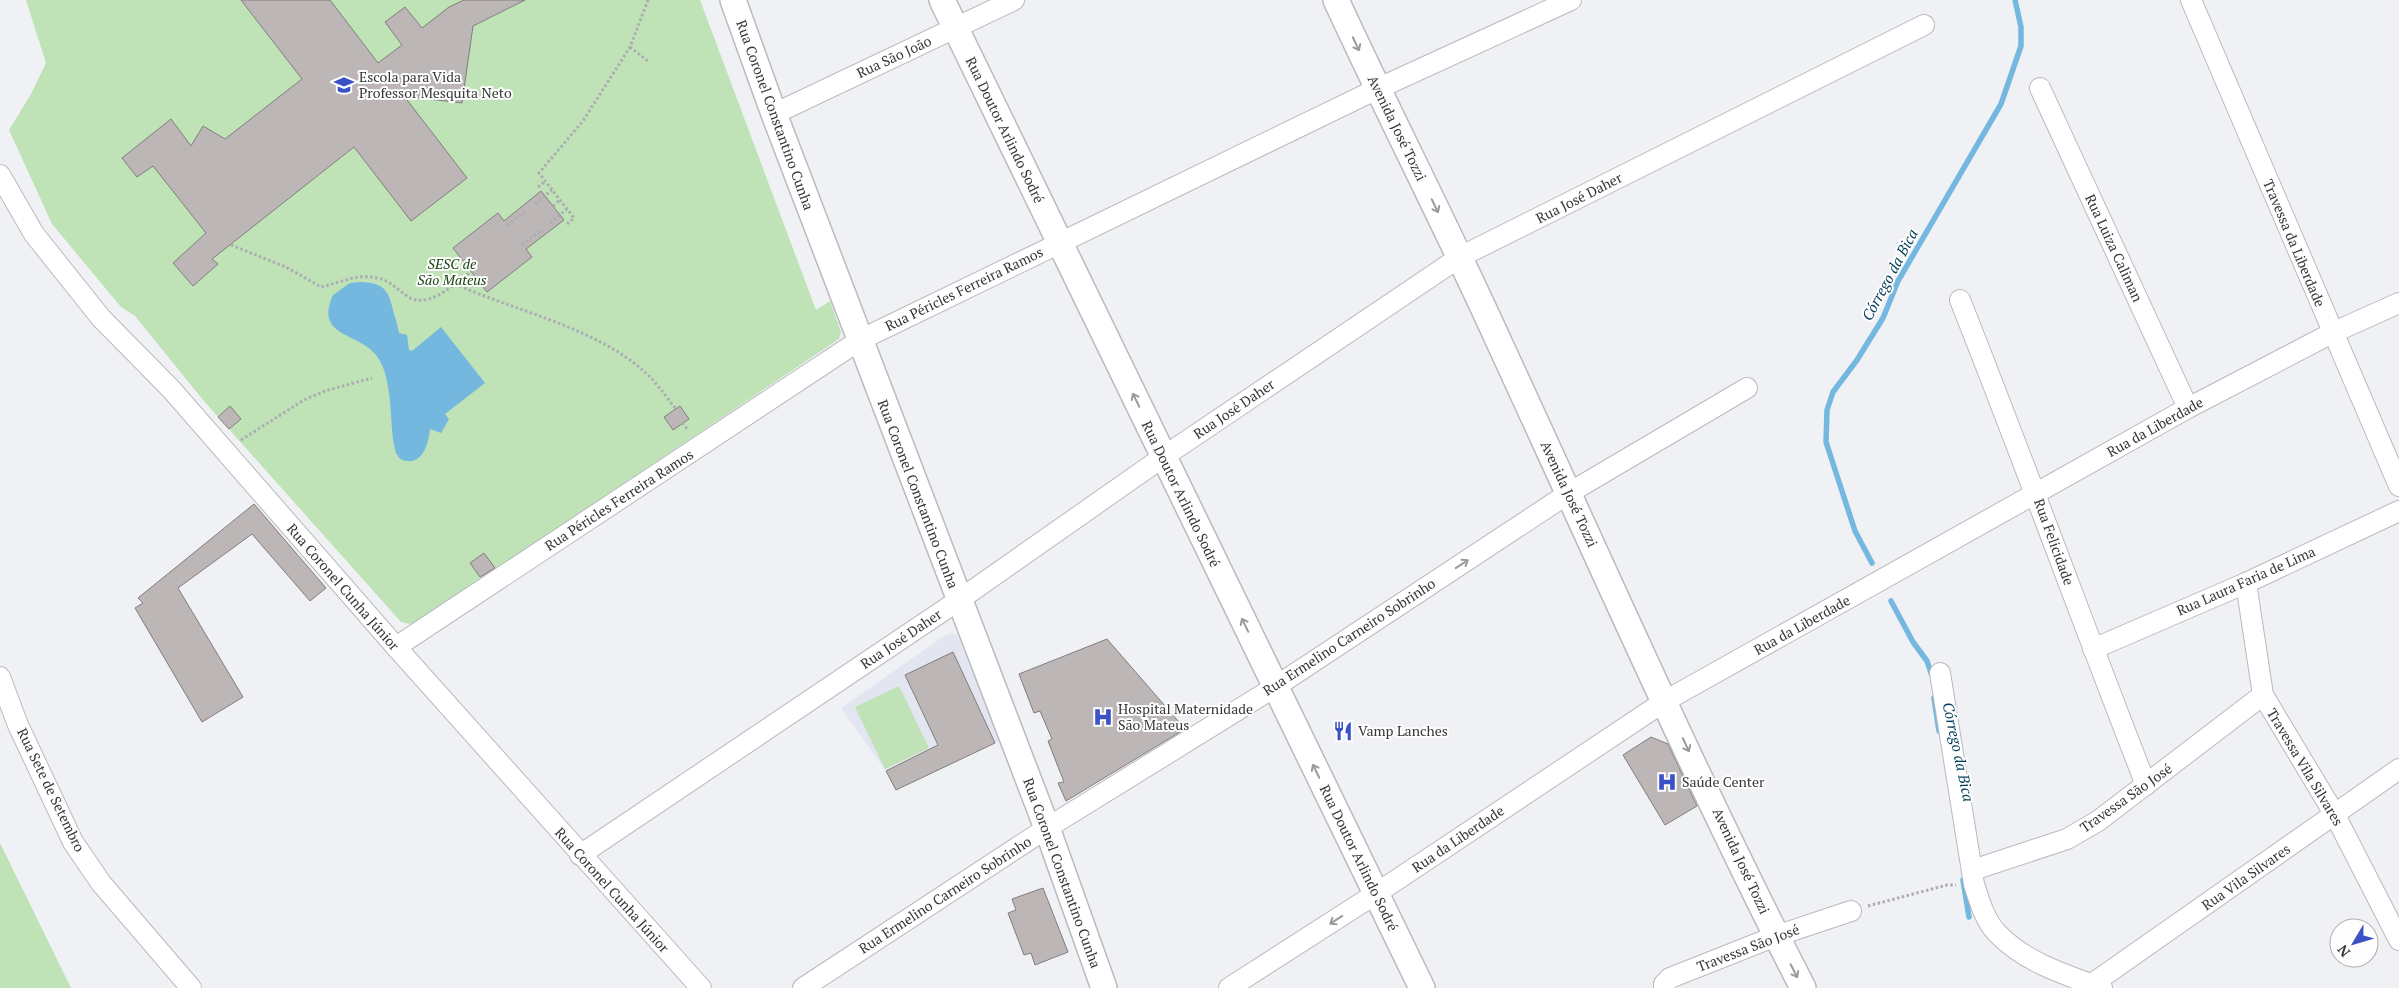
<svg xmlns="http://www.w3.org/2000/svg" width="2399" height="988" font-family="'PT Serif',serif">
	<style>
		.built { fill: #e3e5f1 }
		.green { fill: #bfe2b7 }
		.water { fill: #74b8e0 }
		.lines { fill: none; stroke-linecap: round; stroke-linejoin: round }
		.stream { stroke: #74b8e0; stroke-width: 5.5 }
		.building { fill: #bcb7b6; stroke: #827d7c }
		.minor-casing { stroke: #b9babe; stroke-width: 22 }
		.tertiary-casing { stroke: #b9babe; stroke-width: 28 }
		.path { stroke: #acadb0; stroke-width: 3; stroke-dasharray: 2.5 2.5; stroke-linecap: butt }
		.minor { stroke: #fff; stroke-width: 20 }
		.tertiary { stroke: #fff; stroke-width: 25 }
		.oneway { stroke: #9a9a9c }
		.labels { text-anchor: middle; stroke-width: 4; stroke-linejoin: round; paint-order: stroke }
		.street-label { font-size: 14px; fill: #363638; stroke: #fefefe }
		.poi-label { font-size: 14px; fill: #363638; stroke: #fefefe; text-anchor: start }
		.park-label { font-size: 14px; font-style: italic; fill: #133f08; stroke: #fefefe }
		.water-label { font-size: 15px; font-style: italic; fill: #003c56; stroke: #fefefe }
	</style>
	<rect width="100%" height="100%" fill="#f0f1f5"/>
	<polygon class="built" points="953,633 958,635 999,741 896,790 886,771 841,708 947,634"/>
	<g class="green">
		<polygon points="26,0 700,0 816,310 830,301 841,332 839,339 419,621 411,624 401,622 203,400 135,316 121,307 52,224 9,130 31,94 46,63"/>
		<polygon points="899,686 929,748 885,769 855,707"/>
		<polygon points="0,843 71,988 0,988"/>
	</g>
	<path class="water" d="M361,282C386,283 389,292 394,314C396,320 398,326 399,333L407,335L409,350L412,351L441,327L485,383L445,414L449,419L441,433L430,429C428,447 421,468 400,459L396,453C388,426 395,379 376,355C358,332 314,337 333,295L350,283Z"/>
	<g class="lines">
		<g class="stream">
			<polyline points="1872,563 1855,531 1826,442 1827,410 1833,392 1857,360 1883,318 1898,281 2001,104 2021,46 2021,27 2015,0"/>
			<polyline points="1891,601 1913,642 1927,661 1932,676"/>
			<polyline points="1934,698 1939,731"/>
			<polyline points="1963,880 1969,917"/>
		</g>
	</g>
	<g class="building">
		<polygon points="241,0 330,0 378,63 402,45 385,22 405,7 422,28 449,7 464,0 525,0 473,26 462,103 404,96 467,178 411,221 354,147 212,259 218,264 193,286 173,263 206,233 153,166 137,177 122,158 171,119 191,146 203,126 225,139 302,79"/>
		<polygon points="541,191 564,220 526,249 532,257 487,292 453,248 498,213 504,221"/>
		<polygon points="230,406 241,419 229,429 218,417"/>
		<polygon points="680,406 689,419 673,430 664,417"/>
		<polygon points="254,504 326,588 310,601 252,534 178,588 243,697 202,722 135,608 143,603 138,598"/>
		<polygon points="484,553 495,568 480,577 470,563"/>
		<polygon points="1107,639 1185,729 1066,801 1058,783 1064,782 1048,741 1052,739 1040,711 1034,713 1019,674"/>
		<polygon points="953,652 995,743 896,790 886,771 938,745 905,675"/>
		<polygon points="1651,737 1668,744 1697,806 1665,825 1623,755"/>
		<polygon points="1043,888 1068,952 1035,965 1031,953 1024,955 1008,913 1016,910 1012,899"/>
	</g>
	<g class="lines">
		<defs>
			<g id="minor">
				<polyline points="2191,0 2399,486"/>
				<polyline points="2040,88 2188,408"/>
				<polyline points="774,114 1014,0"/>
				<polyline points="0,175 34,234 101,318 171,389 396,647 701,988"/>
				<path d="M1960,300C2024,461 2083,624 2146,785"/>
				<polyline points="2246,583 2263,695 2335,815 2399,940"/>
				<polyline points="396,647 860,340 1377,89 1571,0"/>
				<polyline points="2093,649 2246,583 2399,511"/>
				<path d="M1940,673L1974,884C1979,900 1985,921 1997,933C2024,962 2066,975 2102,988"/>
				<polyline points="0,677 18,725 73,842 101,883 191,988"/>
				<polyline points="580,855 959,600 1163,457 1460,257 1924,25"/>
				<polyline points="1973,870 2067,839 2098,821 2263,695"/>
				<polyline points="2092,984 2399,769"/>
				<polyline points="803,988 1047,828 1275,687 1569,493 1747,388"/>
				<polyline points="1229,988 1377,893 1665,701 2188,408 2332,333 2399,303"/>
				<polyline points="1664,988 1664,984 1670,978 1776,936 1851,911"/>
			</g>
			<g id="tertiary">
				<polyline points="733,0 774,114 1047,828 1104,988"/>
				<polyline points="942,0 1422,988"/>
				<path d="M1336,0C1389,115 1447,227 1499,342C1599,558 1694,776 1803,988"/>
			</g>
		</defs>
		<use href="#minor" class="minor-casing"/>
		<use href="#tertiary" class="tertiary-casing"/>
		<g class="path">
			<polyline points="630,47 649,62"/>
			<polyline points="538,187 546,181"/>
			<polyline points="535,204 552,190"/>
			<polyline points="553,206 560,200"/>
			<polyline points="550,223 567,209"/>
			<polyline points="567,224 574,218 539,173 583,121 630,47 648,0"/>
			<polyline points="507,225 525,212"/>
			<path d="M231,245L286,267L321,287C340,283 357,273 377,278C389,280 397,289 407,296C427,311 455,283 471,272"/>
			<polyline points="522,245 540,231"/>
			<path d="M455,284C517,312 600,328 649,376C659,386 667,398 676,409"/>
			<polyline points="682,423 688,430"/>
			<polyline points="241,440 304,400 325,391 372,378"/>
			<polyline points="1868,906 1947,885 1956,885"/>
		</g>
		<use href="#minor" class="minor"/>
		<use href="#tertiary" class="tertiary"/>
	</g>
	<defs><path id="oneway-shaft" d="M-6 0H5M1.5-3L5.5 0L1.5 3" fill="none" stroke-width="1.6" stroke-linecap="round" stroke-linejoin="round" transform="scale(1.25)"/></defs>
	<g class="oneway">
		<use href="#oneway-shaft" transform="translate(1356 44) rotate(65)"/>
		<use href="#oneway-shaft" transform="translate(1435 206) rotate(64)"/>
		<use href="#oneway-shaft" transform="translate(1136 400) rotate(-116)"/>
		<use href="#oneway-shaft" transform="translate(1462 564) rotate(-33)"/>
		<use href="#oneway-shaft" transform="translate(1245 625) rotate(-116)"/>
		<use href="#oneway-shaft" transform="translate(1686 745) rotate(65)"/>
		<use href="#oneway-shaft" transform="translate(1316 771) rotate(-116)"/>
		<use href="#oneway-shaft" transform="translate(1336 920) rotate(147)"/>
		<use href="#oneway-shaft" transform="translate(1794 971) rotate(63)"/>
	</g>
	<defs>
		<symbol id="school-bare" viewBox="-9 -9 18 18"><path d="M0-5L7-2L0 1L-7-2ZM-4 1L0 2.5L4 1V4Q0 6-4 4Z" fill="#3a52c5" stroke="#fefefe" stroke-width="2.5" paint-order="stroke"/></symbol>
		<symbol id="hospital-bare" viewBox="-9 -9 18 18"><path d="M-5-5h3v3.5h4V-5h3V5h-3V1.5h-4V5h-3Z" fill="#3a52c5" stroke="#fefefe" stroke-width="2.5" paint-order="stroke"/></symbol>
		<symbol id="restaurant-bare" viewBox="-9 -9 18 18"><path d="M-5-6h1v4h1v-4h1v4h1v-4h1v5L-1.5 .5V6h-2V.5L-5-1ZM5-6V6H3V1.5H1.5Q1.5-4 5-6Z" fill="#3a52c5" stroke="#fefefe" stroke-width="2.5" paint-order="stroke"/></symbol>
	</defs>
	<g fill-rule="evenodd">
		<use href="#school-bare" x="330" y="71" width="28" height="28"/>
		<use href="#hospital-bare" x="1089" y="703" width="28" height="28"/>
		<use href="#restaurant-bare" x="1329" y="717" width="28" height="28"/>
		<use href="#hospital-bare" x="1653" y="768" width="28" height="28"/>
	</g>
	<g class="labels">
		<g class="street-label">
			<text transform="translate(894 57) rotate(-25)" y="5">Rua São João</text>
			<text transform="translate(775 115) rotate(70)" y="5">Rua Coronel Constantino Cunha</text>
			<text transform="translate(1397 128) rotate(64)" y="5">Avenida José Tozzi</text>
			<text transform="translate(1005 130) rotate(64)" y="5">Rua Doutor Arlindo Sodré</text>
			<text transform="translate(1579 198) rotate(-27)" y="5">Rua José Daher</text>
			<text transform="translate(2294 243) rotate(67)" y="5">Travessa da Liberdade</text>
			<text transform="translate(2114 248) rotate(65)" y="5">Rua Luiza Caliman</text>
			<text transform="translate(964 289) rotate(-26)" y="5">Rua Péricles Ferreira Ramos</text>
			<text transform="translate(1234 409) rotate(-34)" y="5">Rua José Daher</text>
			<text transform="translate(2155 427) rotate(-29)" y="5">Rua da Liberdade</text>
			<text transform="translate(918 494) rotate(69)" y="5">Rua Coronel Constantino Cunha</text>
			<text transform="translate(1181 494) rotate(64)" y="5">Rua Doutor Arlindo Sodré</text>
			<text transform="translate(1569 494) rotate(65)" y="5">Avenida José Tozzi</text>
			<text transform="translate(619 500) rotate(-33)" y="5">Rua Péricles Ferreira Ramos</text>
			<text transform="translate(2054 542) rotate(70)" y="5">Rua Felicidade</text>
			<text transform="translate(2246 581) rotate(-24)" y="5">Rua Laura Faria de Lima</text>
			<text transform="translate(343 587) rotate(49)" y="5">Rua Coronel Cunha Júnior</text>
			<text transform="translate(1802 625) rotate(-29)" y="5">Rua da Liberdade</text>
			<text transform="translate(1349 637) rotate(-33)" y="5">Rua Ermelino Carneiro Sobrinho</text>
			<text transform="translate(901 639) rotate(-34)" y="5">Rua José Daher</text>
			<text transform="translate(2305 767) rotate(59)" y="5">Travessa Vila Silvares</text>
			<text transform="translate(51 790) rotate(64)" y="5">Rua Sete de Setembro</text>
			<text transform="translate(2126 798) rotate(-35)" y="5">Travessa São José</text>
			<text transform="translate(1458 839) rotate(-34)" y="5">Rua da Liberdade</text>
			<text transform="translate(1359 858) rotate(64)" y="5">Rua Doutor Arlindo Sodré</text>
			<text transform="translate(1741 861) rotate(65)" y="5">Avenida José Tozzi</text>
			<text transform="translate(1062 873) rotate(70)" y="5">Rua Coronel Constantino Cunha</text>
			<text transform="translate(2246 877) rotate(-35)" y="5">Rua Vila Silvares</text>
			<text transform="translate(612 890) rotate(48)" y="5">Rua Coronel Cunha Júnior</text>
			<text transform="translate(945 895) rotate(-33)" y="5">Rua Ermelino Carneiro Sobrinho</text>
			<text transform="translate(1748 948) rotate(-21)" y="5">Travessa São José</text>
		</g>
		<g class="poi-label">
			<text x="359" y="82">Escola para Vida<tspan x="359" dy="16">Professor Mesquita Neto</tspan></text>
			<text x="1118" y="714">Hospital Maternidade<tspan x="1118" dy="16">São Mateus</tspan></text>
			<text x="1358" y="736">Vamp Lanches</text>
			<text x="1682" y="787">Saúde Center</text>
		</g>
		<g class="park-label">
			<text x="452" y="269">SESC de<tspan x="452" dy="16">São Mateus</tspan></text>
		</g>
		<g class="water-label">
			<text transform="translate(1890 275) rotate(-62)" y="5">Córrego da Bica</text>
			<text transform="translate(1958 752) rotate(78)" y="5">Córrego da Bica</text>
		</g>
	</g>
	<g transform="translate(2354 943) rotate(232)"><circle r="24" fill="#fefefe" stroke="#aeaeaf"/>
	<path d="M0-4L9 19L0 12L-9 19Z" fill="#3a52c5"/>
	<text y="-8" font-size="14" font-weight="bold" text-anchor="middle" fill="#363638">N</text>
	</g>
</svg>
